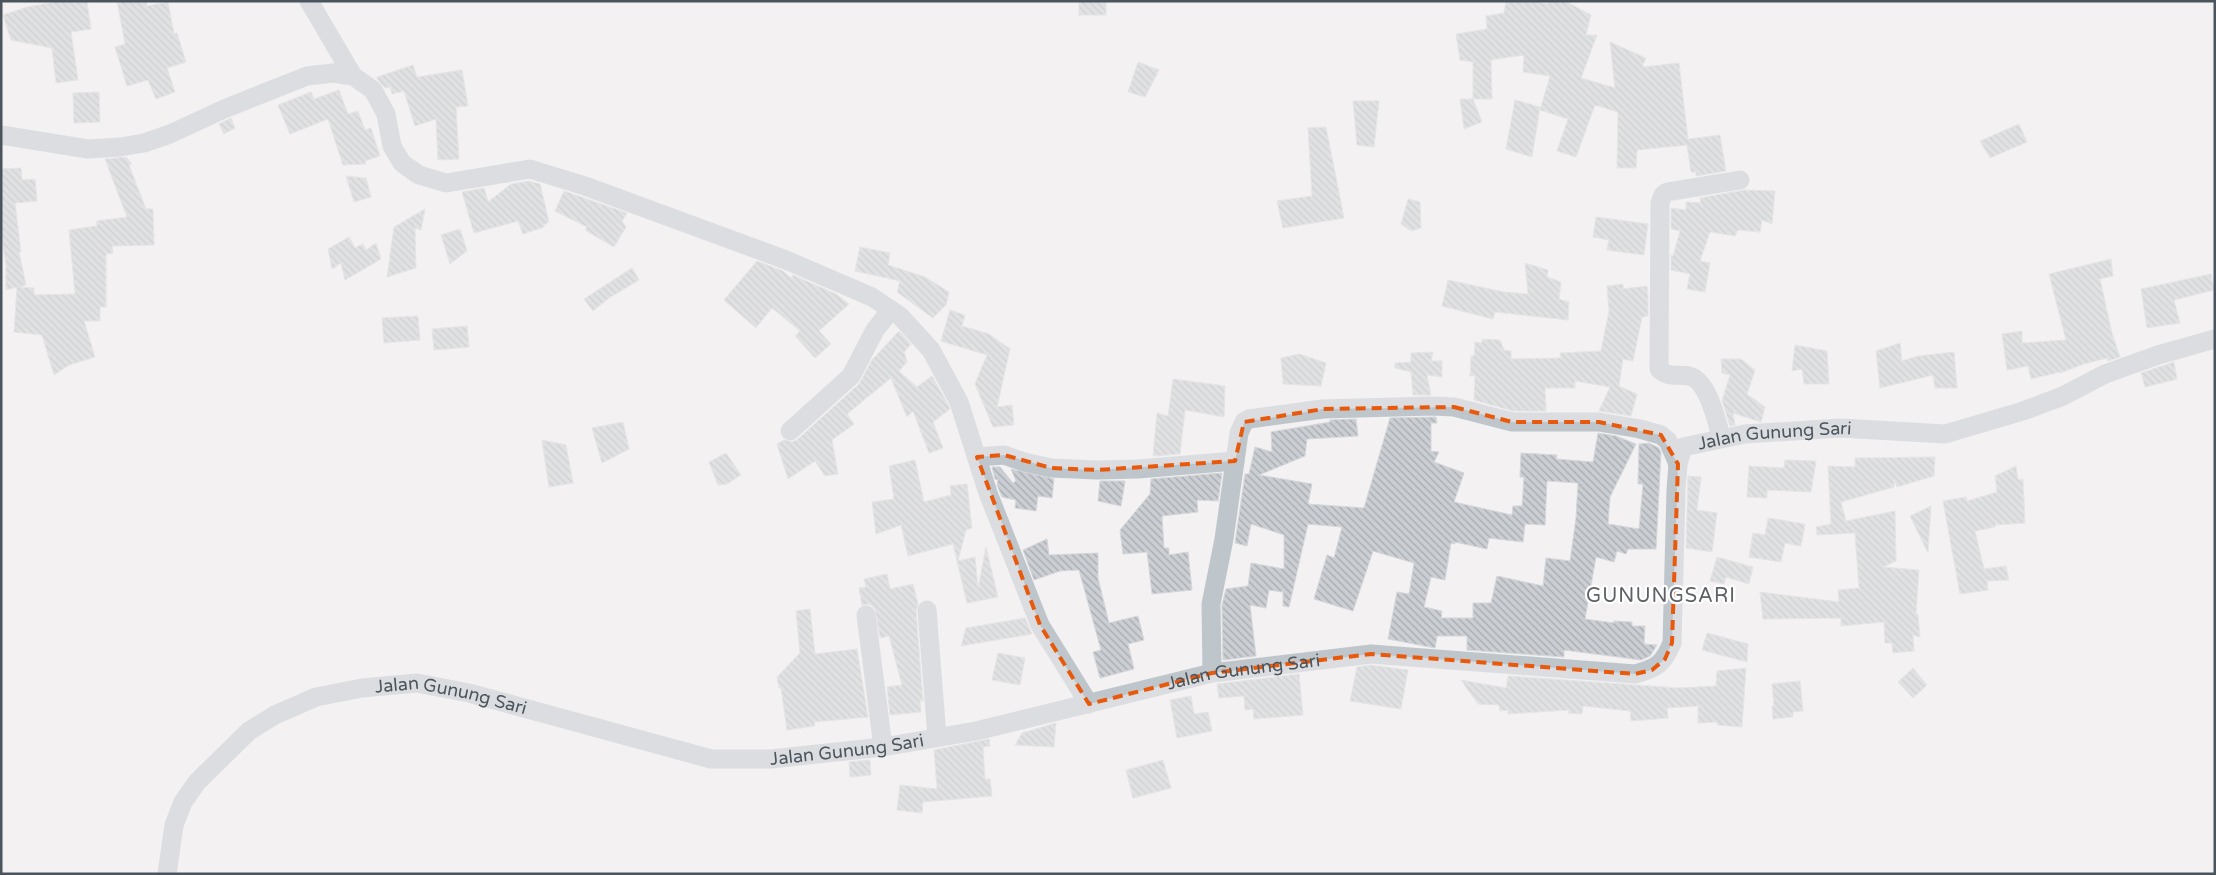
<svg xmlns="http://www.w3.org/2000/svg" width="2216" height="875" font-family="'Varela Round',sans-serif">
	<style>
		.building { fill: url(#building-back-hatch); stroke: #d5d7db; fill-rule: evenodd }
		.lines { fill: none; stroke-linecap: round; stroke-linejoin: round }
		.minor { stroke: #bec6cc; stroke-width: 19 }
		.marked { fill: none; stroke: #e8590c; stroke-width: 4; stroke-dasharray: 10 6; stroke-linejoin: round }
		.labels { text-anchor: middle; stroke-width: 4.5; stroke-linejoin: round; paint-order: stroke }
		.street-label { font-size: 18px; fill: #4a555d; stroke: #fff }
		.quarter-label { font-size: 20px; letter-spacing: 1px; fill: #5e6165; stroke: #fff }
	</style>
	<defs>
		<pattern id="building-back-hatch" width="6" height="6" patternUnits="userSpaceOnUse" patternTransform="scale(1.25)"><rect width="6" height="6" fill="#cbced3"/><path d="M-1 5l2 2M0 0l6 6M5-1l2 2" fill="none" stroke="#a7aaae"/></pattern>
	</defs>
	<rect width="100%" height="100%" fill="#f3f1f1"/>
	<g class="building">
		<polygon points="60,1 87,1 91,29 71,32 78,80 56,83 52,48 11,40 3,15 27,7"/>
		<polygon points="117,1 146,1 147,6 168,2 174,34 177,33 186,62 167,68 175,92 156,99 148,80 127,86 115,47 125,44"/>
		<rect x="1079" y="1" width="27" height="14"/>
		<polygon points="1506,1 1534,1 1548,4 1549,1 1565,1 1591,15 1586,35 1597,35 1581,78 1615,88 1610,42 1646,58 1642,67 1679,63 1688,139 1720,135 1726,171 1696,176 1696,172 1691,172 1687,145 1637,150 1636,168 1617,168 1618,112 1595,105 1576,157 1557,151 1568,119 1540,110 1550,76 1523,72 1524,55 1491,60 1492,99 1473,99 1473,62 1460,60 1456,34 1487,29 1486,16 1504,13"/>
		<polygon points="1138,62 1159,70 1145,97 1128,92"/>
		<polygon points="413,65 417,77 462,70 468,106 456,107 459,159 438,160 436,119 415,126 404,91 392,94 390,87 385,88 378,80 377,77"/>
		<polygon points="339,90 348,114 358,111 365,130 371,128 380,156 365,161 366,164 343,165 328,119 290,134 278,105 311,92 314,99"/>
		<polygon points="99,92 100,122 74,123 73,93"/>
		<polygon points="1460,99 1473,99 1482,122 1464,129"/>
		<polygon points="1515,100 1540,107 1532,157 1506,149"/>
		<polygon points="1353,101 1379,101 1374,147 1357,145"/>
		<polygon points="231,118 235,128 224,134 219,124"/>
		<polygon points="2019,124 2027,142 1990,158 1980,141"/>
		<polygon points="1326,127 1344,218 1283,228 1277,201 1312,196 1308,128"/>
		<polygon points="126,157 132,164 129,165 146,209 153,209 154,245 112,246 113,253 106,254 106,307 100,307 100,321 84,321 95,357 69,365 54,375 42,335 14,332 17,287 6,290 6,264 1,233 1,169 21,168 22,180 35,179 37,201 15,203 21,252 19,252 26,285 19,287 34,288 34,295 75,294 69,230 97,226 97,221 127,217 105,159"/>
		<polygon points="346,176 366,178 371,197 354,202"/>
		<polygon points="529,181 540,184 549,222 544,225 544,227 523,234 518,221 474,233 462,192 484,188 488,202 511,184"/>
		<polygon points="1744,190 1775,191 1772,224 1762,220 1760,232 1738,230 1735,236 1710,232 1700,261 1710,263 1705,292 1687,289 1690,274 1671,270 1671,255 1673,256 1680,231 1671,229 1671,208 1686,210 1686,202 1701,203 1700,198"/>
		<polygon points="564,191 627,213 622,221 626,227 614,247 585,230 587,227 555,211"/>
		<polygon points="1408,199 1420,202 1421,228 1411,231 1401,224"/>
		<polygon points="425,209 421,230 415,228 416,268 387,277 394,227"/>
		<polygon points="1596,217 1648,224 1644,255 1607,250 1609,240 1593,237"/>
		<polygon points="460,229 467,251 450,264 441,235"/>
		<polygon points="349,237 355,248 363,244 366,250 376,243 381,259 345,280 341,263 332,269 328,249"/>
		<polygon points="860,247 890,253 888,265 925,277 949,292 946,305 933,318 897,292 900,281 855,271"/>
		<polygon points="2111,259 2113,276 2100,279 2112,333 2120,357 2108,361 2107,358 2084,364 2060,373 2060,372 2031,379 2028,366 2007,370 2002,334 2022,331 2022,343 2066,340 2049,274"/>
		<polygon points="757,261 783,271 791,278 793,275 836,294 849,304 819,331 831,344 815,358 795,336 800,331 772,308 756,328 724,300"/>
		<polygon points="1525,263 1548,270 1547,277 1561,282 1559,299 1569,302 1568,320 1495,312 1493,319 1442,306 1448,280 1504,292 1528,294"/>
		<polygon points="632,268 639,280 609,298 593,311 584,299"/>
		<polygon points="2211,274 2214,290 2174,300 2180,323 2147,328 2141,289"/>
		<polygon points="1623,284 1623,289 1647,286 1648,297 1648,316 1642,317 1633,361 1623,359 1619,386 1637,394 1631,416 1599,411 1610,387 1575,381 1575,388 1545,388 1546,411 1513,411 1474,400 1475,376 1470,376 1471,356 1474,356 1475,342 1482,343 1482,339 1500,340 1504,350 1511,351 1511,359 1561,358 1560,353 1601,351 1609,311 1607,286"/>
		<polygon points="950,310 965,315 962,326 989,334 1010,349 997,407 1012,405 1014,425 993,427 975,384 987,355 941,341"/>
		<polygon points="418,316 420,340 384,343 382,318"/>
		<polygon points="467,326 469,347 434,350 432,329"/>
		<polygon points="899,331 911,344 904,352 907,362 899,371 917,387 932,376 949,406 950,409 933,422 943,448 929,453 913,411 907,417 891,378 847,414 854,424 832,440 838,474 825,476 815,461 788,479 777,444 784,440 792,442 798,439 859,384 872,360"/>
		<polygon points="1900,343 1902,361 1918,356 1954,352 1957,388 1935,388 1933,375 1880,388 1876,351"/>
		<polygon points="1795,345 1827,351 1829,384 1804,384 1802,369 1792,371"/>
		<polygon points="1433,352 1431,361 1442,361 1442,377 1427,375 1431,395 1413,395 1411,372 1395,368 1395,363 1411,362 1411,353"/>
		<polygon points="1299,354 1326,363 1321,386 1283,384 1281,358"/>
		<polygon points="1721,359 1741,359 1755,370 1747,394 1765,407 1761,422 1733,413 1735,425 1730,426 1722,400 1730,375 1722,373"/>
		<polygon points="2174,362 2177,379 2145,387 2141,373"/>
		<polygon points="1173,379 1225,386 1224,417 1185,410 1180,454 1153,456 1157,413 1168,416"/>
		<path d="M1436,417L1437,423H1431V451L1439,452L1434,462L1464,473L1454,502L1512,515L1513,506H1522L1524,477H1520L1521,453L1557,455L1556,459L1593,462L1598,433L1616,436L1636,444L1610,497L1608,524L1639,529L1643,484H1638L1639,444L1649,443L1659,448L1661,453L1656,549H1628L1626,554L1617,551L1614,562L1596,557L1585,619L1614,623V621L1632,622V626H1645L1644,644L1657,645L1650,656L1641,660L1564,650V657L1467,650V636H1437L1435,648L1388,639L1397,592L1409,594L1414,563L1373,551L1353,611L1314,599L1327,555L1334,558L1342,527L1308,524L1289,607L1283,606V589L1282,592L1269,590L1266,608L1250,605L1256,656L1223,660L1222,605L1226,589L1248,586L1251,563L1284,569V535L1251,524L1247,546L1235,543L1245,474H1249L1255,447L1272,452L1271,432L1330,422V420L1356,419L1358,436L1307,439L1305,456L1259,475L1312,484L1308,504L1364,508L1390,418ZM1547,481L1578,483L1576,518L1570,561L1546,558L1543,586L1497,576L1491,603H1473V618H1441L1442,611L1424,607L1431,577L1445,580L1451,543L1455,544V542L1487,549L1489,538L1523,542L1525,524L1545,525Z"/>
		<polygon points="623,422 629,449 602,463 592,428"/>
		<polygon points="542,440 566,445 573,483 549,487"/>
		<polygon points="726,453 741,475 727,484 718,485 709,462"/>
		<polygon points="1935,457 1934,476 1897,487 1894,479 1894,487 1841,502 1846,521 1895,511 1896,561 1883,567 1919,570 1916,614 1918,614 1920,637 1913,635 1914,651 1893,653 1892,643 1885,643 1884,622 1841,626 1841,618 1763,619 1760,592 1839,602 1838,590 1859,588 1855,533 1817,535 1816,527 1831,524 1828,466 1855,467 1855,458"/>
		<polygon points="915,460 924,502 951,495 950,486 967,484 972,528 966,530 958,561 975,557 978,588 986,547 998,597 967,603 953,544 908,556 901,525 876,534 872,502 894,499 889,466"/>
		<polygon points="1785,460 1816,461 1811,492 1767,490 1767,498 1747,497 1749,466 1784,468"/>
		<polygon points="2016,466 2018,480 2023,479 2025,523 1995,525 1995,527 1975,531 1984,569 2006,566 2009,580 1987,581 1988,590 1960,594 1943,501 1966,497 1967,501 1997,492 1995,476"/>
		<polygon points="992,467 1000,467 1013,483 1016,481 1011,469 1054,479 1052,498 1038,496 1036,511 1015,508 1016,500 1002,497 997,485 998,480 995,479"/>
		<polygon points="1222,473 1218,501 1197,500 1198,512 1162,516 1164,548 1169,548 1169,555 1188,552 1192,590 1152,594 1147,552 1123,554 1120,530 1150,494 1151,479"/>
		<polygon points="1688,476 1701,477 1697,510 1717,513 1712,552 1686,548"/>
		<polygon points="1100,481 1125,481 1121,506 1098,501"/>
		<polygon points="1931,506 1928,553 1910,516"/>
		<polygon points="1768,518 1805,524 1801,546 1785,543 1781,562 1749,557 1753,533 1765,535"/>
		<polygon points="1047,539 1049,555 1098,553 1098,578 1109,623 1138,616 1144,640 1128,644 1134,669 1100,678 1093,652 1101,650 1079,570 1060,571 1034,580 1023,550"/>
		<polygon points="1717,557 1753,567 1749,584 1726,577 1724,584 1710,581"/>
		<polygon points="887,574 890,589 913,584 918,604 916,611 923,701 920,701 921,712 890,715 887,687 902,685 889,636 880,638 875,609 870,604 862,605 859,588 866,587 864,579"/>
		<polygon points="810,609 815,654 857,649 868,717 814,722 815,726 787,730 781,688 779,688 777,677 800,653 796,611"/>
		<polygon points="1025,618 1032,634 961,646 966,628"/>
		<polygon points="1707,633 1748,644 1747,662 1702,650"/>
		<polygon points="998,653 1025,658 1020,685 992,680"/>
		<polygon points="1371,665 1408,670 1401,709 1350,701 1357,667"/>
		<polygon points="1746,668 1742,727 1717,725 1717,722 1698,723 1698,706 1667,708 1668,718 1631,721 1630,711 1583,706 1582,714 1568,713 1569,710 1508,714 1508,710 1500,711 1499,705 1478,704 1461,680 1506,688 1508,676 1679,688 1716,686 1717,671"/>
		<polygon points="1913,668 1927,685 1913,698 1898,682"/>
		<polygon points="1299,674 1303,715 1254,719 1253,709 1245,710 1244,696 1219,698 1217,684"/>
		<polygon points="1800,681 1803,711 1793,712 1793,717 1773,719 1772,706 1774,706 1772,684"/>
		<polygon points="1191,696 1194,714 1208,712 1212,731 1177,738 1170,700"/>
		<polygon points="1056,723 1054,747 1015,745 1022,733"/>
		<polygon points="989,739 990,746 983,747 985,779 990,779 992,796 923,802 922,813 897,810 900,785 937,789 934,750"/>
		<polygon points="870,760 871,775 850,777 849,762"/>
		<polygon points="1163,760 1171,788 1133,798 1126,770"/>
	</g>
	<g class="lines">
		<g class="minor">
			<polyline points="309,1 353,76"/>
			<polyline points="1,135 88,149 120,147 144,143 170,134 224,109 307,76 333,73 353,76 373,90 386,114 392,146 402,163 419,175 446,183 530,169 585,186 786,260 872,297 900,316 931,350 959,402 988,493 1040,625 1089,704"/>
			<polyline points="790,431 851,376 875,330 891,310"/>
			<path d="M1721,437C1717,422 1708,380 1689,376C1679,374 1667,378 1659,369L1660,203L1663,195L1667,192L1740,180"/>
			<polyline points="977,457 1004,455 1024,462 1051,468 1097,470 1138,469 1235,461"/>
			<polyline points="927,610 937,737"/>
			<polyline points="866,615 883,747"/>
			<polyline points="1212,673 1211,604 1224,539 1239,433 1244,422 1249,419 1323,409 1432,406 1454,407 1512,422 1599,422 1640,429 1661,435 1668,441 1678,464"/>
			<path id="s1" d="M167,874L174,825L183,802L197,782L249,731L275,715L316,697L362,688L417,683L469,693L711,759H771L883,747L976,731L1212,673L1371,654L1635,674C1657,668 1663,664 1672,643L1676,490L1678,464L1683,447L1745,434L1841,428L1945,434L2023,411L2063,396L2105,374L2158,355L2215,339"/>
		</g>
	</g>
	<path d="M0 0H2216V875H0ZM1454,407L1512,422H1599L1661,435L1678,464L1672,643L1665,659L1652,670L1635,674L1371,654L1212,673L1089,704L1040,625L977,457L1004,455L1051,468L1097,470L1235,461L1244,422L1323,409Z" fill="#f3f1f1" fill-opacity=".55" fill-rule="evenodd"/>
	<path class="marked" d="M1454,407L1512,422H1599L1661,435L1678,464L1672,643L1665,659L1652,670L1635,674L1371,654L1212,673L1089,704L1040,625L977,457L1004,455L1051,468L1097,470L1235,461L1244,422L1323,409Z"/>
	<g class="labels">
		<g class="street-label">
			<text dy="6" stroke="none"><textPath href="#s1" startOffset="1928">Jalan Gunung Sari</textPath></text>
			<text dy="6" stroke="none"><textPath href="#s1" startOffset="1194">Jalan Gunung Sari</textPath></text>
			<text dy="6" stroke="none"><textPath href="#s1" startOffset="384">Jalan Gunung Sari</textPath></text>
			<text dy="6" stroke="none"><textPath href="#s1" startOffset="789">Jalan Gunung Sari</textPath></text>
		</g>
		<g class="quarter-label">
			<text x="1661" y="602">GUNUNGSARI</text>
		</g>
	</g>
	<rect width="2216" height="875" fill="none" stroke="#4a555d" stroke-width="5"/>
</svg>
